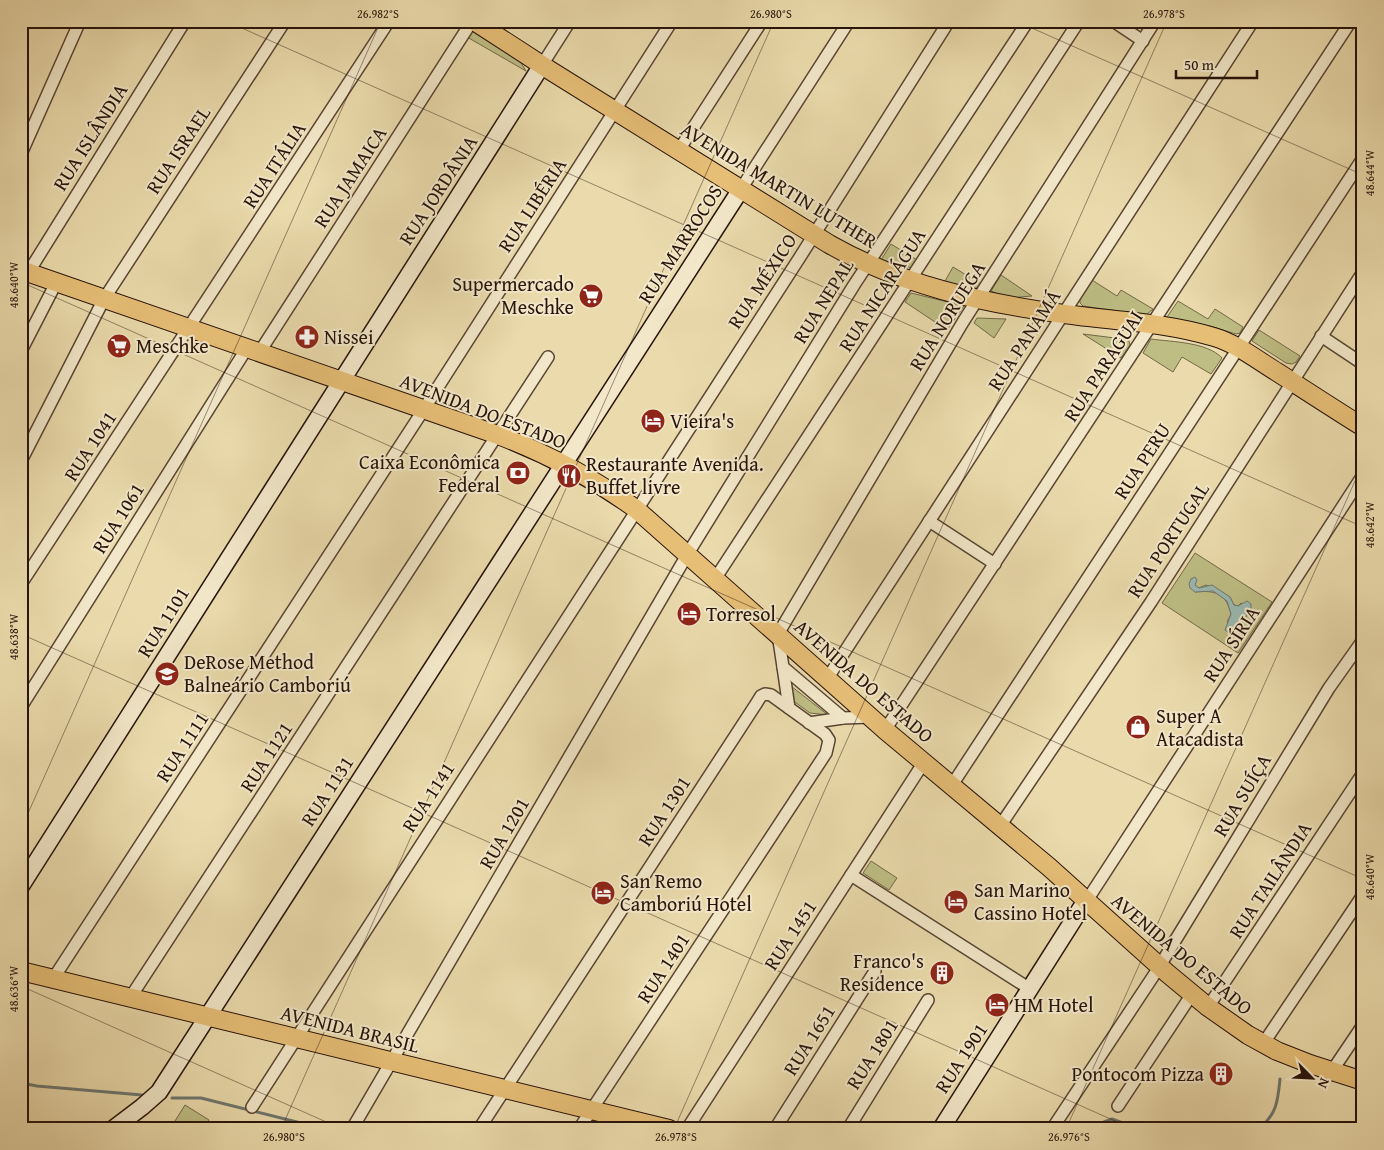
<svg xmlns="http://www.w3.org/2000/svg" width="1384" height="1150" font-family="'Gentium Book Plus',serif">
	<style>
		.green { fill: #bebe84; stroke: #726848; fill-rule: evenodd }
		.water { fill: #9bb9b3; stroke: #6d7770 }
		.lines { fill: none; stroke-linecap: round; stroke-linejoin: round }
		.stream { stroke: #6d7770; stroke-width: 3 }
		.street-casing { stroke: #584533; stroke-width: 14 }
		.secondary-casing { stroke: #27130b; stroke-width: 19 }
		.primary-casing { stroke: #27130b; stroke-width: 20 }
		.street { stroke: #f2e8c9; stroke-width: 11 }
		.secondary { stroke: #f2e8c9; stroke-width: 16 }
		.primary { stroke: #e6be76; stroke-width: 18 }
		.ticks { fill: none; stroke: #27130b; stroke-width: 1; stroke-opacity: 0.45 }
		.labels { text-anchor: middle; stroke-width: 4; stroke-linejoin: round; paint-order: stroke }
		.street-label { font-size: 20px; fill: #27130b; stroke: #f2e8c9 }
		.poi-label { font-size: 20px; fill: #27130b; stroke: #f2e8c9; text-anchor: start }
		.neatline { fill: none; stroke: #27130b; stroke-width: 2 }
		.ticks-label { font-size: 12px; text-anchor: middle; fill: #27130b }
	</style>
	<rect width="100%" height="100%" fill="#ebdbac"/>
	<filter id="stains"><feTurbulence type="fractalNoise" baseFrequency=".004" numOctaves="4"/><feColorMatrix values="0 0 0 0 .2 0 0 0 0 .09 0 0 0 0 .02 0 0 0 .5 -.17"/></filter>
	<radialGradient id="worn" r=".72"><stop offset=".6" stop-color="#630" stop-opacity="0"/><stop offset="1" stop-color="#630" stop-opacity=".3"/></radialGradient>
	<g class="green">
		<polygon points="475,24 518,58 526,71 467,37"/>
		<polygon points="891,244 917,260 912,268 881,260"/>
		<polygon points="953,267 981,284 976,288 961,287 945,281"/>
		<polygon points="1001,275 1032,296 1009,298 991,291"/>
		<polygon points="1092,280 1117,296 1121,290 1153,309 1146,315 1083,306 1080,303 1080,299"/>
		<polygon points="911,293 964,306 947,330 905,302"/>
		<polygon points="1178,301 1208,319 1215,309 1243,327 1240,333 1236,334 1210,326 1165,320"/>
		<polygon points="977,318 1006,319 994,338 974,323"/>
		<polygon points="1259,330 1300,356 1296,362 1292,364 1286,363 1252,341"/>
		<polygon points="1083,334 1123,339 1129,341 1130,345 1121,358"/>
		<path d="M1151,339C1173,342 1207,342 1222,358L1211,374L1182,357L1173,372L1143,353Z"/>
		<path d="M1195,553L1272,602L1238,653L1162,603ZM1191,579L1196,580L1194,585L1199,588L1206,585L1230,597L1234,605L1238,606L1241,603L1251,609L1237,630L1227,622L1231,614C1226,593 1215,590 1195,592Z"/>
		<polygon points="791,686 828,715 810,713 792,700"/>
		<polygon points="871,861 897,878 889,890 863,873"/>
		<polygon points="185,1105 209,1120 204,1129 170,1129"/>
	</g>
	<polygon class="water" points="1195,577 1197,580 1195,585 1199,588 1212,585 1230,597 1234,605 1238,606 1247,601 1251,604 1251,609 1237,630 1229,633 1225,630 1231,614 1227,601 1213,591 1195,592 1190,588 1189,584 1191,579"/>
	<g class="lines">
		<g class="stream">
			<polyline points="21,1083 37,1086 142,1095"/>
			<polyline points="172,1098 201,1098 325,1129"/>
			<polyline points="1099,1129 1104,1122 1112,1119 1139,1129"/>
			<path d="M1258,1129C1277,1115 1278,1100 1280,1079"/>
		</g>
		<defs>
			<g id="street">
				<polyline points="1113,21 1143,41"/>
				<polyline points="542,65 570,21"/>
				<polyline points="679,150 762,21"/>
				<polyline points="21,154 80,21"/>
				<polyline points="741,189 849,21"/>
				<polyline points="28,273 185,21"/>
				<polyline points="1321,336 1363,364"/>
				<polyline points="21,351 56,283"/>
				<polyline points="259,353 472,21"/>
				<polyline points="21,461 104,299 285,21"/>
				<polyline points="929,521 995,564"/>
				<polyline points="715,579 1079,21"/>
				<polyline points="21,584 389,21"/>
				<polyline points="783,667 789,708"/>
				<polyline points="827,679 1253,21"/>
				<polyline points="21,707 247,348"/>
				<polyline points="870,717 843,718 783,667 778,634 963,322 1155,21"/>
				<polyline points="809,723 843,718"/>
				<polyline points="885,730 1351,21"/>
				<polyline points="952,785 1363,158"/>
				<polyline points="1000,826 1151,602 1363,272"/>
				<polyline points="851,875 1030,989"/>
				<polyline points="1084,905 1363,475"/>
				<polyline points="53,979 424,409 672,21"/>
				<polyline points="130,998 548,357"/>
				<polyline points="1208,1007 1363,773"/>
				<polyline points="1263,1044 1363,895"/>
				<polyline points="1332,1071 1363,1025"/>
				<polyline points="1118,1106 1192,994"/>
				<polyline points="252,1107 800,257 949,21"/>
				<polyline points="352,1129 687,555 854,285 1028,21"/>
				<polyline points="479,1129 756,704 761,696 765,694 771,695 825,734 829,740 826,753 579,1129"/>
				<polyline points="687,1129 924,762"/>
				<polyline points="775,1129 875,971"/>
				<polyline points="848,1129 928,1000"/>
				<polyline points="1052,1129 1156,972 1329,688 1363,640"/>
			</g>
			<g id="secondary">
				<polyline points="21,886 542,65"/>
				<polyline points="113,1129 142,1107 159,1092 741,189"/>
				<polyline points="941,1129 1081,908"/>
			</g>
			<g id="primary">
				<path d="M474,21L551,71L829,244C901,285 982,303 1064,314C1114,321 1165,322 1214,337C1237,344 1256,359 1277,372C1305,390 1334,409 1363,427"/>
				<path d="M21,270L498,435C548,454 593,478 636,509L885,730L1049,867L1167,973L1208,1007L1248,1035L1277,1051L1310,1064L1363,1081"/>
				<polyline points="21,971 669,1129"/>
			</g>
		</defs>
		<use href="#street" class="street-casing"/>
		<use href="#secondary" class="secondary-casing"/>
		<use href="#primary" class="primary-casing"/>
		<use href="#street" class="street"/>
		<use href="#secondary" class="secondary"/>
		<use href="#primary" class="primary"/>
	</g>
	<path class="ticks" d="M226,21L1363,527M1016,21L1363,175M21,282L1363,879M21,634L1133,1129M21,829L381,21M21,986L342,1129M281,1129L774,21M674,1129L1167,21M1066,1129L1363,463"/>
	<defs>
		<symbol id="supermarket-disc" viewBox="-11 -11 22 22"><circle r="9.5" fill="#8f2418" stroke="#f2e8c9"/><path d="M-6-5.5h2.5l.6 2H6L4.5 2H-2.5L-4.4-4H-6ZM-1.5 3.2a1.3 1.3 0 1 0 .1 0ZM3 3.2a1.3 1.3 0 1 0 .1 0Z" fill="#fff"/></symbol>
		<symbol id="pharmacy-disc" viewBox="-11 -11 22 22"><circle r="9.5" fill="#8f2418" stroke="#f2e8c9"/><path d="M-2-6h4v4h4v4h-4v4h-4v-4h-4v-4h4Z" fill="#fff"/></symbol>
		<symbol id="hotel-disc" viewBox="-11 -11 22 22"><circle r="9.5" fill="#8f2418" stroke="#f2e8c9"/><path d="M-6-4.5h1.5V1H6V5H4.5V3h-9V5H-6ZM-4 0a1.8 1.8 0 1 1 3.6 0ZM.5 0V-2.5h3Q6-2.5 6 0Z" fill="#fff"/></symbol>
		<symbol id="bank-disc" viewBox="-11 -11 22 22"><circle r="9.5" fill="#8f2418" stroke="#f2e8c9"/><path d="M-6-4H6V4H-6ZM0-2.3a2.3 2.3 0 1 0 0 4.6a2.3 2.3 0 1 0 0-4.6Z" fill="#fff"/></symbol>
		<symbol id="restaurant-disc" viewBox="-11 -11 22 22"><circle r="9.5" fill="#8f2418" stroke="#f2e8c9"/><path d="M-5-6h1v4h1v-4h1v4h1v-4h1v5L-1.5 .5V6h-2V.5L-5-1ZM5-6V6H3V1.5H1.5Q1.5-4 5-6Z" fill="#fff"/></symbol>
		<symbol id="university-disc" viewBox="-11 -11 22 22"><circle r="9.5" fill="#8f2418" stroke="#f2e8c9"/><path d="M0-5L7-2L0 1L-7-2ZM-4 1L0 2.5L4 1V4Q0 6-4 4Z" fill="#fff"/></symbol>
		<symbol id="shop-disc" viewBox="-11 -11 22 22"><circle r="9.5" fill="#8f2418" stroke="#f2e8c9"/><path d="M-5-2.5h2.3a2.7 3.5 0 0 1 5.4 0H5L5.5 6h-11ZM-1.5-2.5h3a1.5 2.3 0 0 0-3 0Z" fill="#fff"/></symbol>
		<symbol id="building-disc" viewBox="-11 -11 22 22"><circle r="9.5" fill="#8f2418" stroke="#f2e8c9"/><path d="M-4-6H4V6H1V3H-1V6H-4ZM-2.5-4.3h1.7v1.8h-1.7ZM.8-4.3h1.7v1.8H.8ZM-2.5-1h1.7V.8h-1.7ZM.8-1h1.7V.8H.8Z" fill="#fff"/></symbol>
	</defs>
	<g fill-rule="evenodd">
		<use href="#supermarket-disc" x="577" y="282" width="28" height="28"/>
		<use href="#pharmacy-disc" x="293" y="323" width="28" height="28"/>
		<use href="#supermarket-disc" x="105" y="332" width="28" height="28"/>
		<use href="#hotel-disc" x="639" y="407" width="28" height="28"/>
		<use href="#bank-disc" x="504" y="459" width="28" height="28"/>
		<use href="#restaurant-disc" x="555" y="462" width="28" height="28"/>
		<use href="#hotel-disc" x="675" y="600" width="28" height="28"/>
		<use href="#university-disc" x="153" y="660" width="28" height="28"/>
		<use href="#shop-disc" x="1124" y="713" width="28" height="28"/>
		<use href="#hotel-disc" x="589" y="879" width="28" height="28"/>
		<use href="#hotel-disc" x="942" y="888" width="28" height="28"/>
		<use href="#building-disc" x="928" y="959" width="28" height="28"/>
		<use href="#hotel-disc" x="983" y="991" width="28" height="28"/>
		<use href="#building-disc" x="1207" y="1060" width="28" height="28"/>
	</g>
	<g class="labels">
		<g class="street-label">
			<text transform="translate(90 137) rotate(-58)" y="7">RUA ISLÂNDIA</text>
			<text transform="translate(178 150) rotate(-57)" y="7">RUA ISRAEL</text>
			<text transform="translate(274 165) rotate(-57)" y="7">RUA ITÁLIA</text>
			<text transform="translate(350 177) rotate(-57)" y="7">RUA JAMAICA</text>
			<text transform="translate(779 185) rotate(31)" y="7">AVENIDA MARTIN LUTHER</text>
			<text transform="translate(438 190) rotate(-57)" y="7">RUA JORDÂNIA</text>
			<text transform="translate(532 205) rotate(-57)" y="7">RUA LIBÉRIA</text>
			<text transform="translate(680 244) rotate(-57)" y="7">RUA MARROCOS</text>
			<text transform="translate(762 281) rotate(-57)" y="7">RUA MÉXICO</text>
			<text transform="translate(882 290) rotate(-57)" y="7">RUA NICARÁGUA</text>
			<text transform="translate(823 301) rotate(-58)" y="7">RUA NEPAL</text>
			<text transform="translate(947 316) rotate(-58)" y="7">RUA NORUEGA</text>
			<text transform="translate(1024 340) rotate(-57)" y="7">RUA PANAMÁ</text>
			<text transform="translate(1103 366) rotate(-57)" y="7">RUA PARAGUAI</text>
			<text transform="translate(483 411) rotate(21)" y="7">AVENIDA DO ESTADO</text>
			<text transform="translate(90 446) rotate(-57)" y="7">RUA 1041</text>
			<text transform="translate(1142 461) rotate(-57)" y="7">RUA PERU</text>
			<text transform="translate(118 518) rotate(-58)" y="7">RUA 1061</text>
			<text transform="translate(1168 540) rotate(-57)" y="7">RUA PORTUGAL</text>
			<text transform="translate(163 622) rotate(-58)" y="7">RUA 1101</text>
			<text transform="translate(1231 644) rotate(-57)" y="7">RUA SÍRIA</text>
			<text transform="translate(864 681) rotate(41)" y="7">AVENIDA DO ESTADO</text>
			<text transform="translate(182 747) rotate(-57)" y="7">RUA 1111</text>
			<text transform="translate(266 757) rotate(-57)" y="7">RUA 1121</text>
			<text transform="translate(327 791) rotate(-57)" y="7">RUA 1131</text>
			<text transform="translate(1242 795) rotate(-59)" y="7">RUA SUÍÇA</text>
			<text transform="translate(428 797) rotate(-57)" y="7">RUA 1141</text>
			<text transform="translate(664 811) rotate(-57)" y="7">RUA 1301</text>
			<text transform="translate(504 833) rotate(-60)" y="7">RUA 1201</text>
			<text transform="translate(1270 880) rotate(-57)" y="7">RUA TAILÂNDIA</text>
			<text transform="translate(790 935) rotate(-57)" y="7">RUA 1451</text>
			<text transform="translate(1182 954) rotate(40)" y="7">AVENIDA DO ESTADO</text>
			<text transform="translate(663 968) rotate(-57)" y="7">RUA 1401</text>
			<text transform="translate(350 1029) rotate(14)" y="7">AVENIDA BRASIL</text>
			<text transform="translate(809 1040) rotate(-58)" y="7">RUA 1651</text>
			<text transform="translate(872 1054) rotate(-58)" y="7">RUA 1801</text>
			<text transform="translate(961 1058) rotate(-57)" y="7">RUA 1901</text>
		</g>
		<g class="poi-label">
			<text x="574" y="291" text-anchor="end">Supermercado<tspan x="574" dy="23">Meschke</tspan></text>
			<text x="324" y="344">Nissei</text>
			<text x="136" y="353">Meschke</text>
			<text x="670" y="428">Vieira's</text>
			<text x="500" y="469" text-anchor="end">Caixa Econômica<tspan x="500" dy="23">Federal</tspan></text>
			<text x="586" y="471">Restaurante Avenida.<tspan x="586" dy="23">Buffet livre</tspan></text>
			<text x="706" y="621">Torresol</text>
			<text x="184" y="669">DeRose Method<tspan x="184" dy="23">Balneário Camboriú</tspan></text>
			<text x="1156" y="723">Super A<tspan x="1156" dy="23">Atacadista</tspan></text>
			<text x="620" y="888">San Remo<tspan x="620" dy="23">Camboriú Hotel</tspan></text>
			<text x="974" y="897">San Marino<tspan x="974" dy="23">Cassino Hotel</tspan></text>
			<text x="924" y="968" text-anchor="end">Franco's<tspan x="924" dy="23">Residence</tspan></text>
			<text x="1014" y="1012">HM Hotel</text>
			<text x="1204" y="1081" text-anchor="end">Pontocom Pizza</text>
		</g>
	</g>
	<rect width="1384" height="1150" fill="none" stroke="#ebdbac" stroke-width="55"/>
	<g transform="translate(1312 1078) rotate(114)" stroke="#f2e8c9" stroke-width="4" paint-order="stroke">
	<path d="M0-4L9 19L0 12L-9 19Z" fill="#27130b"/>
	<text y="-8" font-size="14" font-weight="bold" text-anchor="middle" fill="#27130b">N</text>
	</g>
	<path d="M1176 70v8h81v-8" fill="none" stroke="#27130b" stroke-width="2.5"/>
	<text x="1184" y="70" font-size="15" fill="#27130b" stroke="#f2e8c9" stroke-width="4" paint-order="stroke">50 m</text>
	<rect x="28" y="28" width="1328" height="1094" class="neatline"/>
	<g class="ticks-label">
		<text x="378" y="18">26.982°S</text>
		<text x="771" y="18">26.980°S</text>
		<text x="1164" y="18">26.978°S</text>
		<text transform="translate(1370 173) rotate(-90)" y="4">48.644°W</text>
		<text transform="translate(14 285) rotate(-90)" y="4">48.640°W</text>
		<text transform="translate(1370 525) rotate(-90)" y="4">48.642°W</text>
		<text transform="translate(14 637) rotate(-90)" y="4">48.638°W</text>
		<text transform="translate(1370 877) rotate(-90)" y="4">48.640°W</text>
		<text transform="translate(14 989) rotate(-90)" y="4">48.636°W</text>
		<text x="284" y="1141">26.980°S</text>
		<text x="676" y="1141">26.978°S</text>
		<text x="1069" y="1141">26.976°S</text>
	</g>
	<rect width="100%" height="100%" filter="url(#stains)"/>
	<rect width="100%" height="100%" fill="url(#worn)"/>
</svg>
